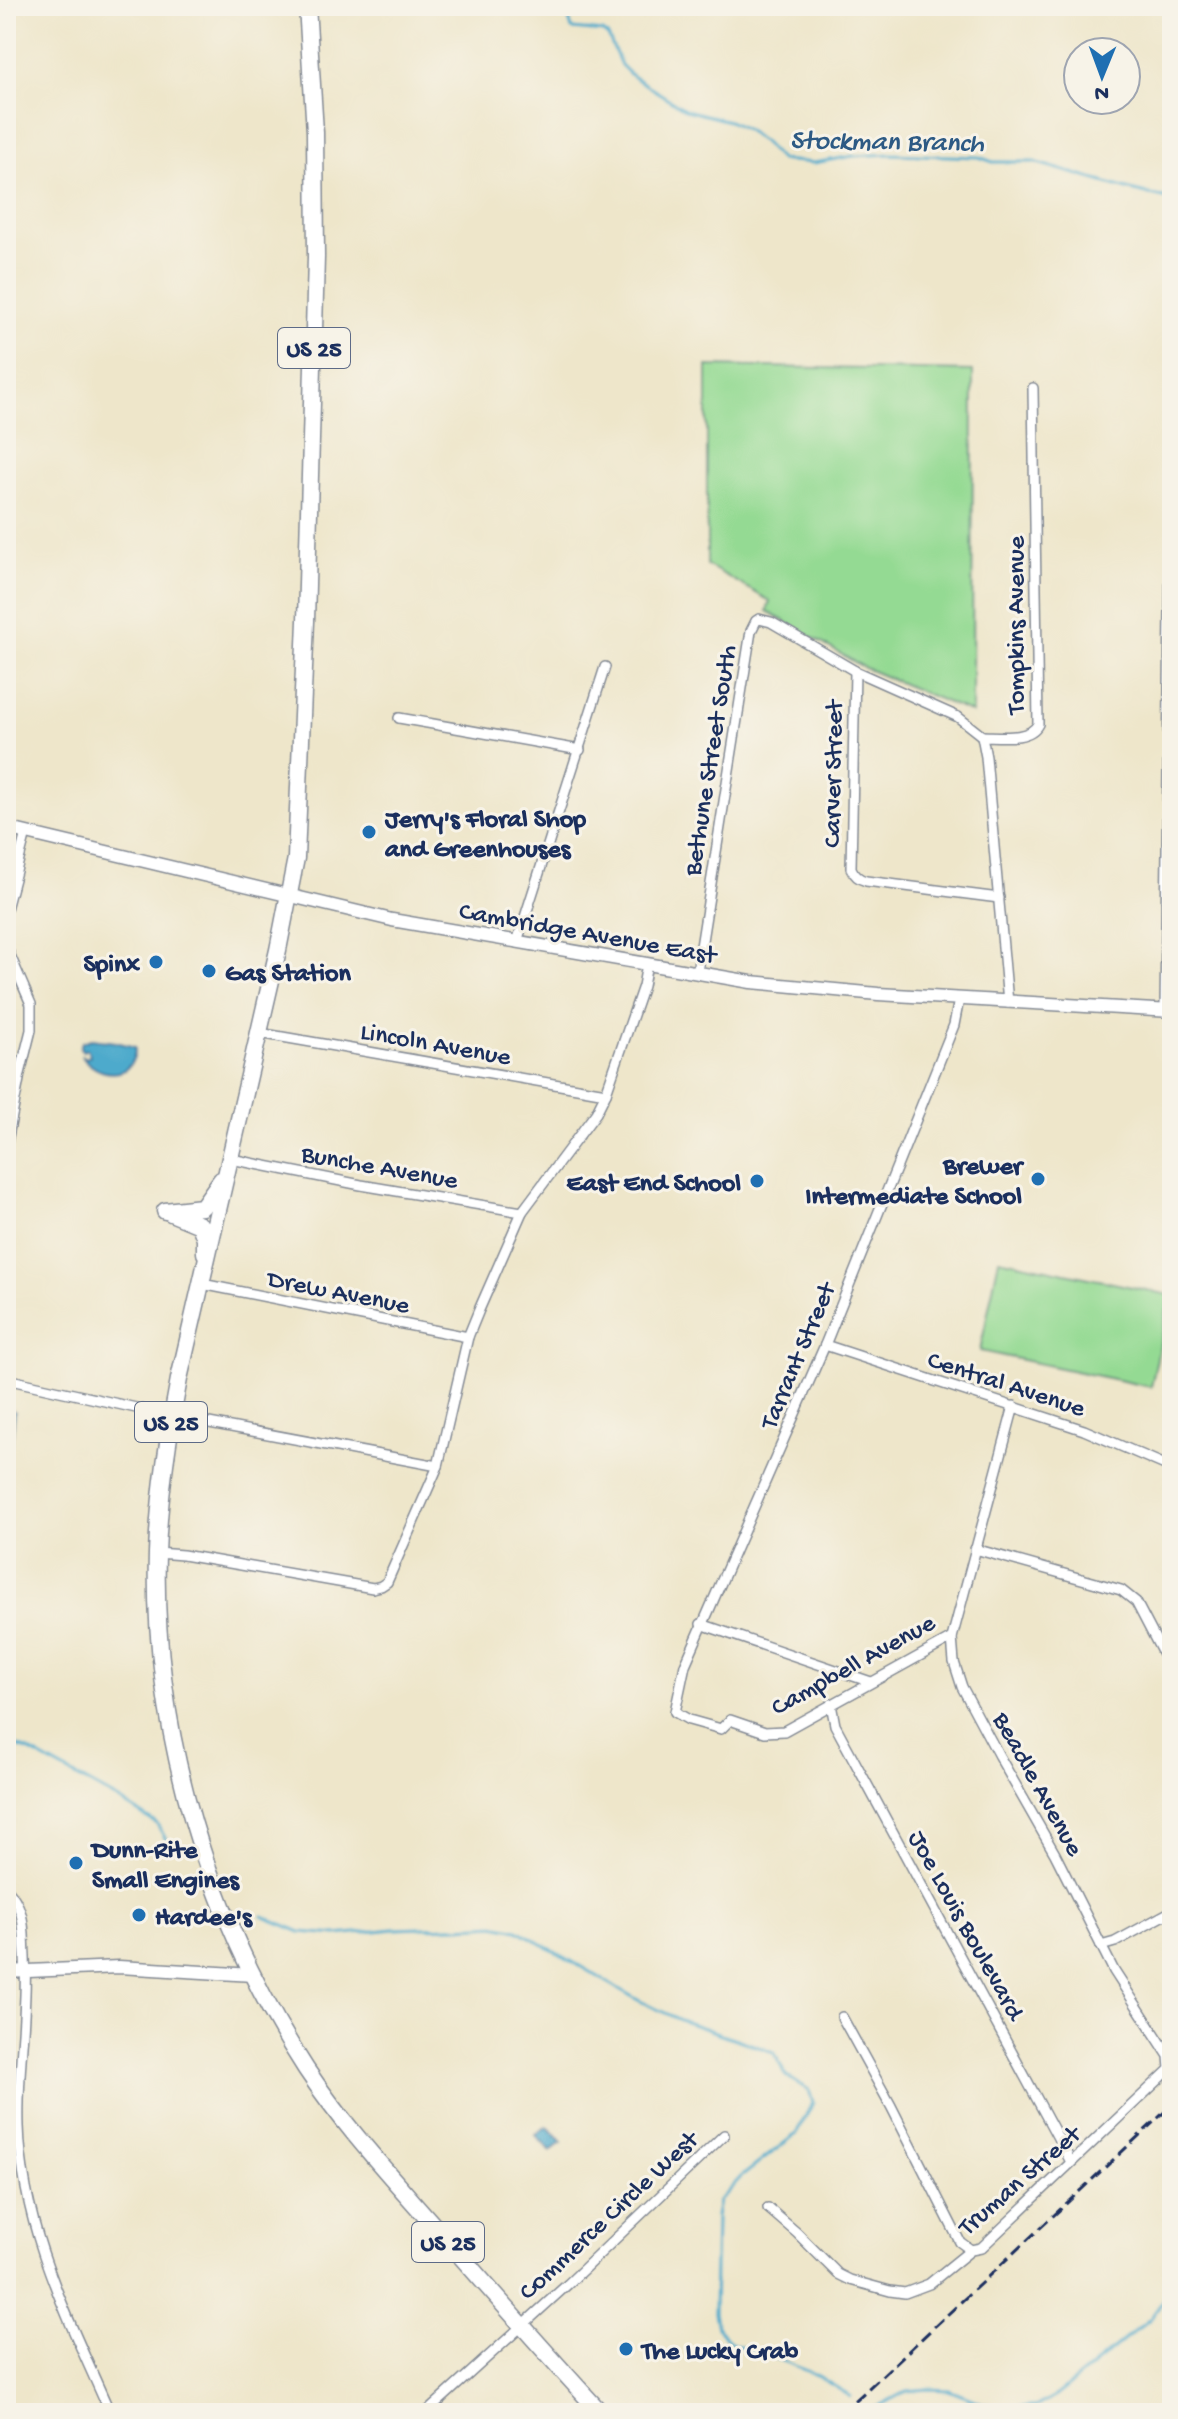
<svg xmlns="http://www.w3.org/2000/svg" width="1178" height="2419" font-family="'Gochi Hand',sans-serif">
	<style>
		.green { fill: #94da93; stroke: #588478; stroke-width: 2 }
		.water { fill: #4eaacc; stroke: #346c95; stroke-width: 2 }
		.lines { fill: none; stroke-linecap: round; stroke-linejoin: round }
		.stream { stroke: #4eaacc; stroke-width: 3 }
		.street-casing { stroke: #848a94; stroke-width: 12 }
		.secondary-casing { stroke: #848a94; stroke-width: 15 }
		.highway-casing { stroke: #848a94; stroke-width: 19 }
		.street { stroke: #fff; stroke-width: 9 }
		.secondary { stroke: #fff; stroke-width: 12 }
		.highway { stroke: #fff; stroke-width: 16 }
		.rail { stroke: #1b2f5e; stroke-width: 3; stroke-dasharray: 12 6; stroke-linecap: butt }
		.poi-dot { fill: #1f6fb2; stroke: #f7f3e8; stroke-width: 3 }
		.labels { text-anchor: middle; stroke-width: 6; stroke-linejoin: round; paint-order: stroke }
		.shield { fill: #f7f3e8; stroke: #5d6a87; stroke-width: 2 }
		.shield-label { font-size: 24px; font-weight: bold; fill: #1b2f5e }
		.street-label { font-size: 26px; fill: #1b2f5e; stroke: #f7f3e8 }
		.poi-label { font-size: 26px; font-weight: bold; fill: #1b2f5e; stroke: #f7f3e8; text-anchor: start }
		.water-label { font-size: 28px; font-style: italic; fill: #2d5a84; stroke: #f7f3e8 }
	</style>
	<rect width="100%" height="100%" fill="#f7f3e8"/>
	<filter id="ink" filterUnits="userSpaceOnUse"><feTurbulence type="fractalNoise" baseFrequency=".0125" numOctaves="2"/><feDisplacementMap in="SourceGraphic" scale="16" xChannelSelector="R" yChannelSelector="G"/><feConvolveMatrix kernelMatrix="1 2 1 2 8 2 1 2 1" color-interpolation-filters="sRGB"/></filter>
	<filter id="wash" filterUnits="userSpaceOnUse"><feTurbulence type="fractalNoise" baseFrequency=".006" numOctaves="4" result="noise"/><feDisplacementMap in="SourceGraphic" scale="32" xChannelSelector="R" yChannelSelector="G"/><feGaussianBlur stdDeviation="1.8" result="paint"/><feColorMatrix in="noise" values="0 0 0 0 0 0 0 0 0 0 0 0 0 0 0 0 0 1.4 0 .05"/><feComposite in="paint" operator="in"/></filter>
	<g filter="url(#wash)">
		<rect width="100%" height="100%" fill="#eee6ca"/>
		<g class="green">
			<polygon points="707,366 973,371 972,713 865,668 767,611 770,601 707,565"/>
			<polygon points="999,1259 1170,1295 1151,1387 980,1351"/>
		</g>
		<g class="water">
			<path d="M91,1039L116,1042L135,1047C135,1082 96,1078 81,1055L86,1058L90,1056L89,1052L86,1049L83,1051L80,1048L82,1042Z"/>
			<polygon points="6,1406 15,1412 11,1446 6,1454"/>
			<polygon points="547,2126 562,2142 551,2151 536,2135"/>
		</g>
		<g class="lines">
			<g class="stream">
				<polyline points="562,6 567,12 572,29 603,32 608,36 621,65 632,76 686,110 729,121 747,130 765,144 780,160 814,163 853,156 891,154 979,157 993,162 1034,162 1134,191 1172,200"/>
				<polyline points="6,1742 28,1750 119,1800 157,1824 171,1848"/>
				<polyline points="262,1916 301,1932 337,1935 394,1929 479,1926 495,1925 518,1930 638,2000 680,2020 774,2052 786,2076 809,2090 813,2103 796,2134 741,2177 719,2201 716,2216 714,2313 717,2328 733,2344 786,2362 818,2376 850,2396"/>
				<polyline points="857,2408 869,2411 907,2391 928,2389 949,2390 984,2404 1000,2407 1035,2407 1058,2394 1151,2318 1172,2285"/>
			</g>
		</g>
	</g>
	<g filter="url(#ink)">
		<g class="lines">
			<defs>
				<g id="street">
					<path d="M855,671L851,868C854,875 858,879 866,881L999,898"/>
					<polyline points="399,718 580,750"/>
					<path d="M982,736C998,736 1030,741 1038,724L1033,388"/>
					<polyline points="982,736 986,757 1008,1003"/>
					<polyline points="6,909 26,833"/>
					<polyline points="517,942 605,667"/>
					<polyline points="6,946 31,1004 31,1030 20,1074 6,1147"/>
					<polyline points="697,972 751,631 756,621 759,619 771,622 855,671 958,717 982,736"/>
					<polyline points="959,999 954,1025 825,1345 685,1665 675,1712 689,1720 721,1729 730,1720 765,1732 784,1731 952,1638 1014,1406"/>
					<polyline points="1165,1011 1172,451"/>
					<polyline points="259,1033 606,1093"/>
					<polyline points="231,1159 361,1185 522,1212"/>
					<polyline points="202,1284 468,1337"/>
					<polyline points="825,1345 1084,1430 1172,1468"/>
					<polyline points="6,1379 172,1416 438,1466"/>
					<polyline points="975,1549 1121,1590 1136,1602 1172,1671"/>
					<polyline points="157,1553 183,1555 373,1588 381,1586 387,1582 438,1466 468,1337 479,1310 522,1212 596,1113 606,1093 643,986 647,964"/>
					<polyline points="701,1624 871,1682"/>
					<polyline points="831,1704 835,1725 1071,2162"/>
					<path d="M6,1888C13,1895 18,1904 21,1914C25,1928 24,1942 25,1956C28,2013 17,2069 19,2126C22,2230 69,2319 110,2413"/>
					<polyline points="1101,1946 1115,1942 1172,1911"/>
					<polyline points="842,2017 891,2106 960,2242 971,2250"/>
					<polyline points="768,2208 797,2233 838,2274 850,2280 890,2291 905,2293 929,2284 971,2250 981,2248 1170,2069 1169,2056 1114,1971 1055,1854 999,1756 962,1687 954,1662 952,1638"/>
					<polyline points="426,2413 568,2284 724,2135"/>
				</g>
				<g id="secondary">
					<polyline points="6,828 392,920 751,982 878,994 1172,1011"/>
					<polyline points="6,1972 119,1967 253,1975"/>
				</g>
				<g id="highway">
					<path d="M307,6L315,132L316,257L306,621L296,858L278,950L179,1379C168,1437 159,1495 157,1553C152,1731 209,1920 306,2069C342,2123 385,2170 428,2219C485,2284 542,2349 601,2413"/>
					<polyline points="165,1211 202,1207 221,1180"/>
					<polyline points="171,1213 200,1225 205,1239 205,1253"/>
				</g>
			</defs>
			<use href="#street" class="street-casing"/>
			<use href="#secondary" class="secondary-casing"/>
			<use href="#highway" class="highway-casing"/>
			<use href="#street" class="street"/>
			<use href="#secondary" class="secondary"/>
			<use href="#highway" class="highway"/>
			<polyline class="rail" points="842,2413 1172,2105"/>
		</g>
	</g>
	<g class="poi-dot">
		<circle cx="369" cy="832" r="8"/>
		<circle cx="156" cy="962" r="8"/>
		<circle cx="209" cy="971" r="8"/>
		<circle cx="1038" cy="1179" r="8"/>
		<circle cx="757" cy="1181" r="8"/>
		<circle cx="76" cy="1863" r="8"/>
		<circle cx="139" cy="1915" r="8"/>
		<circle cx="626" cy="2349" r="8"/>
	</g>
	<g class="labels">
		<g class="shield">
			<rect x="278" y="328" width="72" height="40" rx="6"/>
			<rect x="135" y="1402" width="72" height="40" rx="6"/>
			<rect x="412" y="2222" width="72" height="40" rx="6"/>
		</g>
		<g class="shield-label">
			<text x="314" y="356">US 25</text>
			<text x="171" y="1430">US 25</text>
			<text x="448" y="2250">US 25</text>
		</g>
		<g class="street-label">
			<text transform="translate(1014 625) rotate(-90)" y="9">Tompkins Avenue</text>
			<text transform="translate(708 760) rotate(-81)" y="9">Bethune Street South</text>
			<text transform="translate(831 774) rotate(-89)" y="9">Carver Street</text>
			<text transform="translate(588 931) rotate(10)" y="9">Cambridge Avenue East</text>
			<text transform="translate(436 1042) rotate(10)" y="9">Lincoln Avenue</text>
			<text transform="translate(380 1165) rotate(10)" y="9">Bunche Avenue</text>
			<text transform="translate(339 1290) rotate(11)" y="9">Drew Avenue</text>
			<text transform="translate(796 1355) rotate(-67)" y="9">Tarrant Street</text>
			<text transform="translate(1007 1382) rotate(18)" y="9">Central Avenue</text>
			<text transform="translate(852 1663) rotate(-29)" y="9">Campbell Avenue</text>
			<text transform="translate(1040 1783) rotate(61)" y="9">Beadle Avenue</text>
			<text transform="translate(968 1924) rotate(61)" y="9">Joe Louis Boulevard</text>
			<text transform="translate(1018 2179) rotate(-41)" y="9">Truman Street</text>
			<text transform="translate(607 2214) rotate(-43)" y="9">Commerce Circle West</text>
		</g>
		<g class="poi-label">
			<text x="385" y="826">Jerry's Floral Shop<tspan x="385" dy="30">and Greenhouses</tspan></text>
			<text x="140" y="971" text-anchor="end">Spinx</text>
			<text x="225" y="980">Gas Station</text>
			<text x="1022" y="1173" text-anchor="end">Brewer<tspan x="1022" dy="30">Intermediate School</tspan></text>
			<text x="741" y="1190" text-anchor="end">East End School</text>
			<text x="92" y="1857">Dunn-Rite<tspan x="92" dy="30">Small Engines</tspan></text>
			<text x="155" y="1924">Hardee's</text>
			<text x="642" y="2358">The Lucky Crab</text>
		</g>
		<g class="water-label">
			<text transform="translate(887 139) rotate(1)" y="10">Stockman Branch</text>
		</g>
	</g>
	<rect width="1178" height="2419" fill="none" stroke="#f7f3e8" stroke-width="32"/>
	<g transform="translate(1102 76) rotate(181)"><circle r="38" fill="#f7f3e8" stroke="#9fa5b1" stroke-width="2"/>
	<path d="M0-6L14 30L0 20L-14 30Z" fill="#1f6fb2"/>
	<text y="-12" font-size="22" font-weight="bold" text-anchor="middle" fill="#1b2f5e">N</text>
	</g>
</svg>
